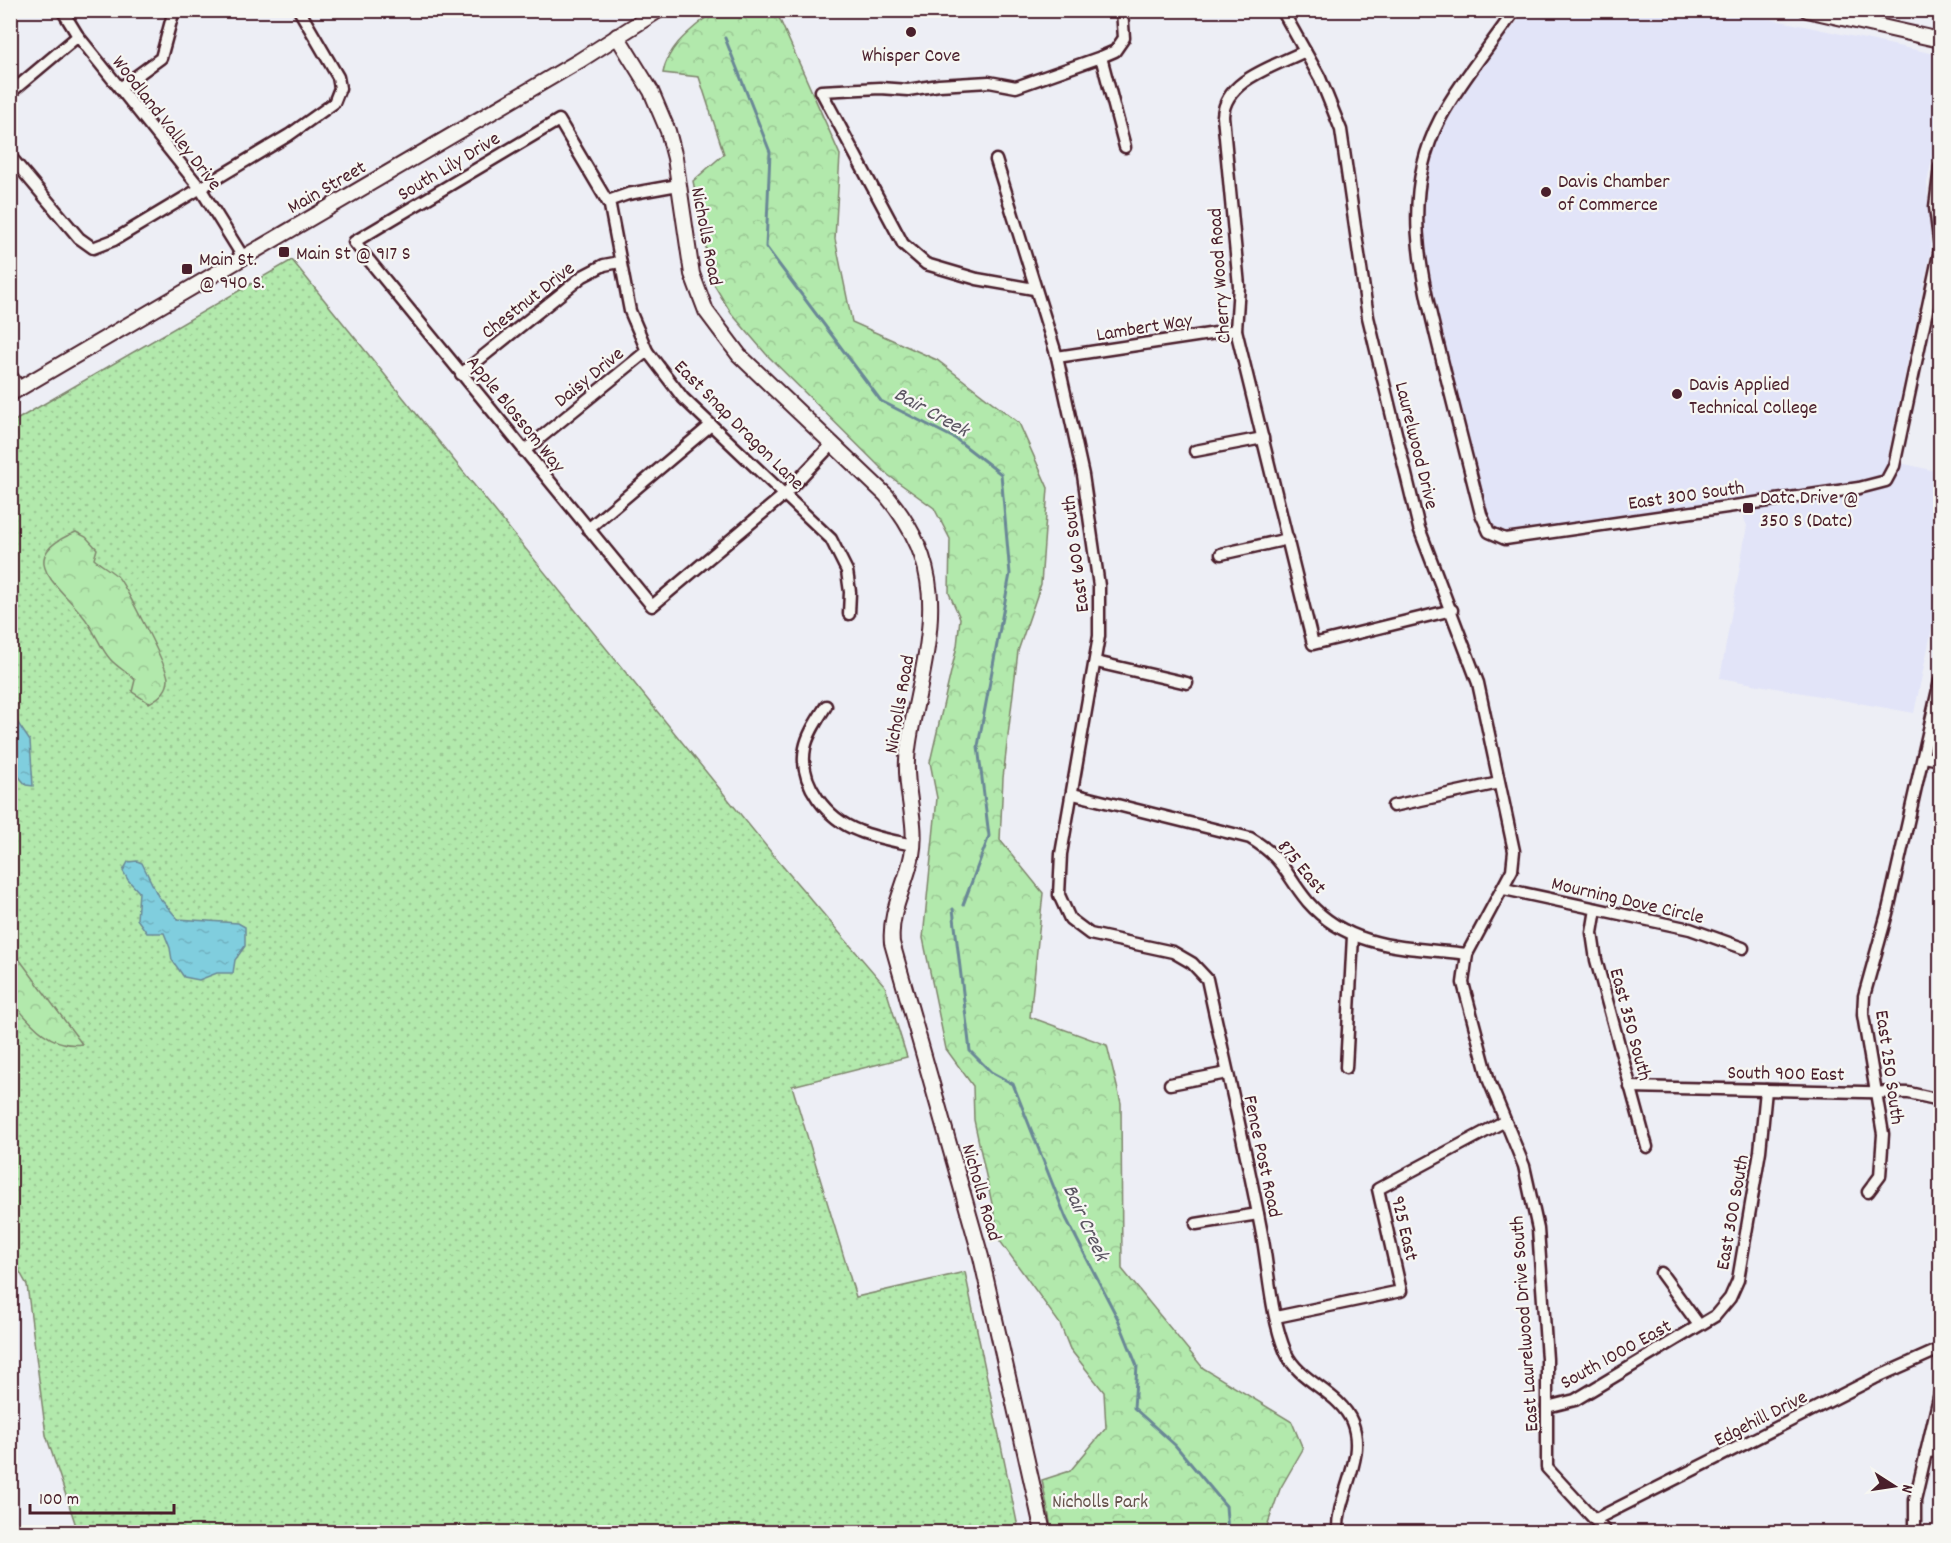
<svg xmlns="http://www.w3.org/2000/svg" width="1951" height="1543" font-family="Dekko,sans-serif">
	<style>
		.built { fill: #e2e4f8 }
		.grass { fill: url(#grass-dots); stroke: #7e846c; stroke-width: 1.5 }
		.forest { fill: url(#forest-crowns); stroke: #7e846c; stroke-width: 1.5 }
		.water { fill: url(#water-ripples); stroke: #6a8896; stroke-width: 1.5 }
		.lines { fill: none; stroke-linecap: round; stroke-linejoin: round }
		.stream { stroke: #6a8896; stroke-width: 3 }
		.street-casing { stroke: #4a1f2b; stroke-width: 15 }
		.secondary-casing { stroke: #4a1f2b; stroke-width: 18 }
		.street { stroke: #f6f6f2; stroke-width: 10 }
		.secondary { stroke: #f6f6f2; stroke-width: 14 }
		.poi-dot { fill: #4a1f2b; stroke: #f6f6f2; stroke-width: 2 }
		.labels { text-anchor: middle; stroke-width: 4.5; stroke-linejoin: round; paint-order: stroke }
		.poi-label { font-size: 20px; fill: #4a1f2b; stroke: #f6f6f2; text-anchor: start }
		.street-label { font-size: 20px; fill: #4a1f2b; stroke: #f6f6f2 }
		.park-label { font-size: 20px; fill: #64524b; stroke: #f6f6f2 }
		.water-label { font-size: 21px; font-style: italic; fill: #5a5461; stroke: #f6f6f2 }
	</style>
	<defs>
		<pattern id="grass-dots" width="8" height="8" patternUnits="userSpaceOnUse" patternTransform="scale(1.5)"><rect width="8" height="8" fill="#b2e9ac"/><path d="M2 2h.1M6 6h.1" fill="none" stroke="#9bc794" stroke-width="1.8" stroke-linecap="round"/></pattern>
		<pattern id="forest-crowns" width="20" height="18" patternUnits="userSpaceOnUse" patternTransform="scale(1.5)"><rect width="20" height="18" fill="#b2e9ac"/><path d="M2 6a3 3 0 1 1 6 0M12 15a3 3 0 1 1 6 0" fill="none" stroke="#9bc794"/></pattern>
		<pattern id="water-ripples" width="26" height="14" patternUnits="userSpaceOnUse" patternTransform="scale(1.5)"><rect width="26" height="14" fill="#80cede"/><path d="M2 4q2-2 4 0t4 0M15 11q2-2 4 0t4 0" fill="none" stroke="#70b0bf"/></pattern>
	</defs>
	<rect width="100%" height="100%" fill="#edeef5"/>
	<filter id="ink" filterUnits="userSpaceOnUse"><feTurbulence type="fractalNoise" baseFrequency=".0167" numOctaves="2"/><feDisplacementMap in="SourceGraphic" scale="12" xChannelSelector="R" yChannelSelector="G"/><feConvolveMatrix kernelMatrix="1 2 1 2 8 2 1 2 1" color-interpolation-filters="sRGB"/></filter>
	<g filter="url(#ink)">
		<polygon class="built" points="1525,11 1733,11 1940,55 1940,121 1927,183 1931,250 1887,460 1940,472 1940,591 1914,713 1720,678 1747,526 1737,501 1500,534 1488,527 1419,260 1424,169 1445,115"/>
		<polygon class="grass" points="292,260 779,862 885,986 907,1057 792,1086 856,1297 965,1272 1019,1532 78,1532 46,1435 27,1285 11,1256 11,423"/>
		<g class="forest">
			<path d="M715,10L776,11L840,155L835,239L852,322L937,360L1019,423L1048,488L1041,584L1018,651L1003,778L1000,840L1043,893L1030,1017L1107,1045L1121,1103L1122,1269L1203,1368L1292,1422L1303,1449L1280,1489L1265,1532H1052L1042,1480L1070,1471L1106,1428L1104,1392L1070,1349L1060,1324L1000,1241L974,1120L973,1086L946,1049L923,938L937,798L930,762L957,646L960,618L949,593L950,539L934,508L888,475L766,354L731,313L713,283L693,181L724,154L699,77L663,73C668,44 694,28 715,10Z"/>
			<path d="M76,532L86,537L97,549L94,559C101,565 110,570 117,576C124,583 168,668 168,679C168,691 159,698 149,703L132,692L135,680C127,672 117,667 110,659C100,648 94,629 83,616C59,585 12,557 76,532Z"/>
			<path d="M11,948L82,1044C50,1049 30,1023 11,1000Z"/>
		</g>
		<g class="water">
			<polygon points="11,713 30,741 33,786 26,785 11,767"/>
			<polygon points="137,861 142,863 158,896 178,919 238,923 245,927 245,946 235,960 233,973 217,973 199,980 184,977 172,960 170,948 164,933 147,933 137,919 139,892 128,880 123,871 128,862"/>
		</g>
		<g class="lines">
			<g class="stream">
				<polyline points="725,38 770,152 766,247 881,401 956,439 1001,474 1010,574 978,746 989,836 963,905"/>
				<polyline points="953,909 970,1051 991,1072 1013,1084 1066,1218 1118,1319 1137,1366 1134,1408 1175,1445 1226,1506 1228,1532"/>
			</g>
			<defs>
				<g id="street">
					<polyline points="62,10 78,36 200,188 243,257"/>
					<polyline points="1282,10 1320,78 1341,130 1368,317 1419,528 1478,683 1514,851 1512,870 1467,954 1463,983 1489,1081 1524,1166 1538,1229 1547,1359 1547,1468 1606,1532"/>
					<path d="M1515,10C1491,45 1459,83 1440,119C1398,199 1423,283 1443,364C1456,414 1468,464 1481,514L1489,532L1505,539L1859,488L1886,481L1894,466L1940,249"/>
					<path d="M1305,51C1276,66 1225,79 1223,116L1239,286L1236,330L1313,644L1452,610"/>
					<polyline points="1101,57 1125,147"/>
					<polyline points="120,88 161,58 174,10"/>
					<polyline points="10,93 78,36"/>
					<polyline points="10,156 79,238 93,248 114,240 289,135 334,103 340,88 338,77 299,10"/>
					<path d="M996,160L1057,357L1083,475L1099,586V636L1061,854L1059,895L1070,919L1090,934L1173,952L1192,963L1207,979C1225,1062 1245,1145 1261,1229C1269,1269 1270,1315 1286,1353C1299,1382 1340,1392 1352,1422C1367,1459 1336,1495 1338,1532"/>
					<polyline points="1940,167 1935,207 1940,248"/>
					<polyline points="608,201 628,194 678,185"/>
					<polyline points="1034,289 977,279 926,264 903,244 821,91 880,88 908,90 939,85 989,82 1016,87 1101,57 1115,51 1124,38 1122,10"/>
					<polyline points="1057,357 1236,330"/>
					<polyline points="10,374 20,388"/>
					<polyline points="461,374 583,276 604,265 620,262"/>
					<polyline points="833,443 784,495 652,606 354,242 559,120 610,206 630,311 647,351 683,398 831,539 847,571 850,592 849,614"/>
					<polyline points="524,451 647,351"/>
					<polyline points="1195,451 1263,438"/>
					<polyline points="588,529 711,425"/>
					<polyline points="1221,554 1288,539"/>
					<polyline points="1096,662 1187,683"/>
					<path d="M826,706C818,719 808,733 805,748C798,783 827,819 859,831C876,838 895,841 913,845"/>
					<polyline points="1924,757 1940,760"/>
					<path d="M1073,794L1250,838C1285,859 1284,873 1308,902C1350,950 1409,947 1467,954"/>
					<polyline points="1393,806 1499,783"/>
					<polyline points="1504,889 1690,929 1743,948"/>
					<polyline points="1596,909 1592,933 1596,960 1647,1147"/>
					<polyline points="1346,1068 1353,936"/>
					<polyline points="1170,1084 1227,1073"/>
					<polyline points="1630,1087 1909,1093 1940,1100"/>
					<polyline points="1868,1192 1880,1176 1883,1134 1863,1015 1864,996 1888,910 1940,681"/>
					<polyline points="1196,1224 1258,1214"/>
					<polyline points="1661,1273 1699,1325"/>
					<polyline points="1276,1317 1401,1291 1378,1189 1505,1121"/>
					<polyline points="1547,1407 1575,1400 1715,1316 1730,1298 1738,1280 1760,1151 1766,1090"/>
					<polyline points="1926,1452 1940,1451"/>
					<polyline points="1596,1519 1875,1378 1940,1349"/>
					<polyline points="1915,1532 1915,1500 1940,1393"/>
				</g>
				<g id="secondary">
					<polyline points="1807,10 1940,40"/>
					<path d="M617,36L651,91L668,131L675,158L692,274L706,311L739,355L886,495C944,565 934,618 917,701C913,720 908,740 907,760C905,792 918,823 912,855C906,886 889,911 892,943L981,1257L1043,1532"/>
					<polyline points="10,394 579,61 659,10"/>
				</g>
			</defs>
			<use href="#street" class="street-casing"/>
			<use href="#secondary" class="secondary-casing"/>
			<use href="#street" class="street"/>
			<use href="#secondary" class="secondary"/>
		</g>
	</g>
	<g class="poi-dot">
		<circle cx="911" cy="32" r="6"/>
		<circle cx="1546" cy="192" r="6"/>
		<rect x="278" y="246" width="12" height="12" rx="3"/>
		<rect x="181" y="263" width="12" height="12" rx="3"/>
		<circle cx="1677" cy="394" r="6"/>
		<rect x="1742" y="502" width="12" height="12" rx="3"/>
	</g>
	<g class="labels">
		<g class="poi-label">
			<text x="911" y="61" text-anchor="middle">Whisper Cove</text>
			<text x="1558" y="187">Davis Chamber<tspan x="1558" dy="23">of Commerce</tspan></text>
			<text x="296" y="259">Main St @ 917 S</text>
			<text x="199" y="265">Main St.<tspan x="199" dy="23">@ 940 S.</tspan></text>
			<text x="1689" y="390">Davis Applied<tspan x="1689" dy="23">Technical College</tspan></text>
			<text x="1760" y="503">Datc Drive @<tspan x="1760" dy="23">350 S (Datc)</tspan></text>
		</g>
		<g class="street-label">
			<text transform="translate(168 122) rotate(52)" y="7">Woodland Valley Drive</text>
			<text transform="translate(448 165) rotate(-31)" y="7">South Lily Drive</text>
			<text transform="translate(326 186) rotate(-30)" y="7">Main Street</text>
			<text transform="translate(708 236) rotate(79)" y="7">Nicholls Road</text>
			<text transform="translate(1218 276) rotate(-94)" y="7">Cherry Wood Road</text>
			<text transform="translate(527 299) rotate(-38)" y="7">Chestnut Drive</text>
			<text transform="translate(1144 326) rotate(-9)" y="7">Lambert Way</text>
			<text transform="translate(588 376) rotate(-39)" y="7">Daisy Drive</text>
			<text transform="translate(517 413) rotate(51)" y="7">Apple Blossom Way</text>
			<text transform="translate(740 424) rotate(45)" y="7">East Snap Dragon Lane</text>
			<text transform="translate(1418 445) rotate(76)" y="7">Laurelwood Drive</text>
			<text transform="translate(1686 494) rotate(-8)" y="7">East 300 South</text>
			<text transform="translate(1074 554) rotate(-97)" y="7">East 600 South</text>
			<text transform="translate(898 704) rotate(-80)" y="7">Nicholls Road</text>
			<text transform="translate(1303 866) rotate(50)" y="7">875 East</text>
			<text transform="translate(1628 899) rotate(13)" y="7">Mourning Dove Circle</text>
			<text transform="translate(1632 1024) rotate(75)" y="7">East 350 South</text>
			<text transform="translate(1891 1067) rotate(82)" y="7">East 250 South</text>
			<text transform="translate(1786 1072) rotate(1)" y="7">South 900 East</text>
			<text transform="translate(1264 1156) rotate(78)" y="7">Fence Post Road</text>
			<text transform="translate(983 1192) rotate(74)" y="7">Nicholls Road</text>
			<text transform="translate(1731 1212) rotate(-80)" y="7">East 300 South</text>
			<text transform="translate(1406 1228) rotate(77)" y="7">925 East</text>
			<text transform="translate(1523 1324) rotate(-94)" y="7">East Laurelwood Drive South</text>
			<text transform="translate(1615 1353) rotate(-29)" y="7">South 1000 East</text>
			<text transform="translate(1760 1417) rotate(-27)" y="7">Edgehill Drive</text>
		</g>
		<g class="park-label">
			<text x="1100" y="1507">Nicholls Park</text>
		</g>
		<g class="water-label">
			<text transform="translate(932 411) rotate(29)" y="7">Bair Creek</text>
			<text transform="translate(1087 1222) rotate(65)" y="7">Bair Creek</text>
		</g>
	</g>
	<rect width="1951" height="1543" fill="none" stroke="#f6f6f2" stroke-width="36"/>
	<rect x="18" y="18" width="1915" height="1507" fill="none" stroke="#4a1f2b" stroke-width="2" filter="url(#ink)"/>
	<g transform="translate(1894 1486) rotate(102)" stroke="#f6f6f2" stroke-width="4.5" paint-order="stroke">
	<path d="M0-4.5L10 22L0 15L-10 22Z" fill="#4a1f2b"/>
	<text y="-9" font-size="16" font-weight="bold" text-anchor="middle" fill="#4a1f2b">N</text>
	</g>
	<path d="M30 1504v9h144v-9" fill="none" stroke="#4a1f2b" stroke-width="3"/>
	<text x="39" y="1504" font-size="18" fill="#4a1f2b" stroke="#f6f6f2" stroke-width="4.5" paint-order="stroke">100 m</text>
</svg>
